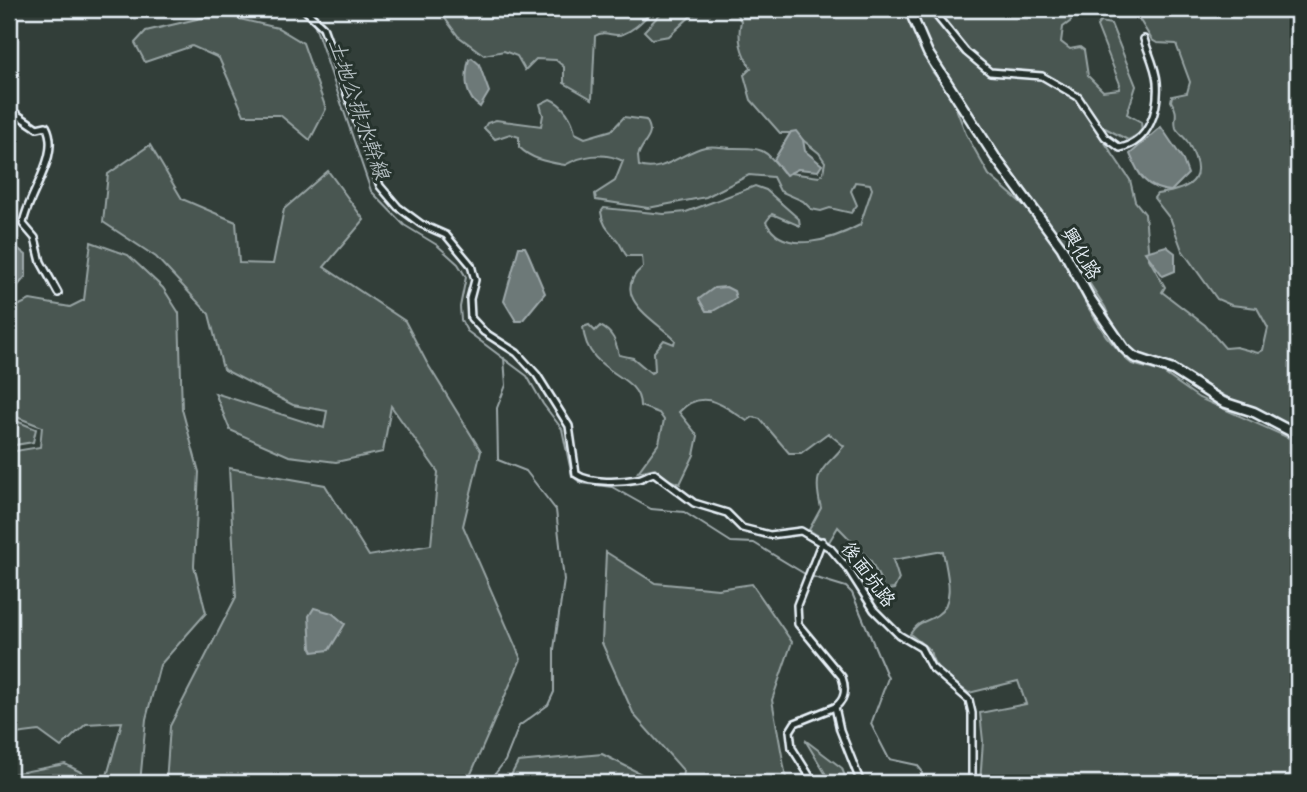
<svg xmlns="http://www.w3.org/2000/svg" width="1307" height="792" font-family="Sriracha,'LXGW WenKai TC',sans-serif">
	<style>
		.green { fill: #495651; stroke: #98a4a4; stroke-width: 2 }
		.water { fill: #6d7978; stroke: #9ea9ab; stroke-width: 2 }
		.lines { fill: none; stroke-linecap: round; stroke-linejoin: round }
		.stream { stroke: #9ea9ab; stroke-width: 2 }
		.street-casing { stroke: #e8f1f8; stroke-width: 10 }
		.secondary-casing { stroke: #e8f1f8; stroke-width: 13 }
		.street { stroke: #26332d; stroke-width: 5 }
		.secondary { stroke: #26332d; stroke-width: 8 }
		.labels { text-anchor: middle; stroke-width: 6; stroke-linejoin: round; paint-order: stroke }
		.street-label { font-size: 19px; fill: #e8f1f8; stroke: #26332d }
		.water-label { font-size: 21px; font-style: italic; fill: #b1bbbe; stroke: #26332d }
	</style>
	<rect width="100%" height="100%" fill="#323e39"/>
	<filter id="ink" filterUnits="userSpaceOnUse"><feTurbulence type="fractalNoise" baseFrequency=".0143" numOctaves="2"/><feDisplacementMap in="SourceGraphic" scale="14" xChannelSelector="R" yChannelSelector="G"/><feConvolveMatrix kernelMatrix="1 2 1 2 8 2 1 2 1" color-interpolation-filters="sRGB"/></filter>
	<g filter="url(#ink)">
		<g class="green">
			<path d="M438,9H655C644,18 637,29 623,34C613,38 606,29 595,36L592,99L564,83V67L556,60L536,59L525,70L517,56L504,51L484,55L458,36Z"/>
			<polygon points="665,9 713,9 692,15 669,36 652,39 644,31"/>
			<path d="M733,9H904L932,71L952,98L966,134L989,175L1035,215L1062,255L1086,304L1106,336L1127,360L1132,364L1162,372L1199,398L1298,442V783H980L983,741L980,713L1026,704L1018,681L969,693C952,681 933,671 930,650L910,634C920,619 924,624 937,615C957,602 946,570 943,551L893,560L899,579L894,589L872,592L860,584L859,575L882,583L871,561L838,527L829,542L809,530L821,508C812,471 821,472 844,446L828,433L801,453H789L760,419L753,417L747,421C725,407 703,386 679,412L698,436L694,455L680,484L669,480L655,468L638,472L659,443L664,420L659,413L640,406C640,372 587,376 583,327L589,325L595,331L600,326C613,332 616,342 619,355L633,358L651,373L655,371L654,352L664,340L674,344L675,340C657,321 607,296 643,267L642,256H627C623,252 622,246 618,241C610,231 603,227 601,212L604,208L664,214L686,212L755,186L766,190L799,219L800,226L772,214L766,222C783,257 834,239 860,225L872,189L870,184L855,182L851,191L857,205L851,213L830,208L821,211L811,209L803,201L780,191L773,177L749,175L706,197L648,208L596,200L595,194L615,181L623,161C603,151 581,156 565,165C548,162 532,160 519,147V137L510,134L495,139L484,128L487,123L496,120L541,126L543,115L540,104L550,99C563,104 573,119 575,133L585,138L612,130L624,117L646,120C657,137 642,141 638,156L639,166C663,174 682,152 705,147C715,145 724,148 733,148C763,148 764,148 783,172L819,177L823,173L825,162L819,153L794,133H780L751,100L744,75L751,68C741,53 737,39 741,21Z"/>
			<path d="M920,9H1068L1071,21L1063,27L1061,42L1070,49L1080,47L1084,50L1088,76L1103,91L1119,89L1120,84L1097,26L1100,22L1111,24L1136,86L1127,114L1141,122L1142,132L1128,140L1105,128L1101,137L1130,180L1135,201L1145,214L1149,259L1165,287L1162,292L1205,325L1225,348L1236,347L1258,353L1263,350L1268,328L1257,308L1231,305L1217,299L1182,250L1171,220L1154,198L1157,194C1196,189 1208,177 1187,141C1184,137 1177,131 1176,128C1173,117 1180,115 1171,101L1172,96L1187,93L1190,82L1176,44L1157,43L1152,40L1133,9H1298V431L1236,402L1175,369L1132,352L1116,332L1105,307L1044,214L976,124L919,31Z"/>
			<polygon points="218,14 278,28 303,43 326,109 310,140 280,115 244,115 219,58 192,46 145,62 135,43 146,31"/>
			<polygon points="150,145 182,199 236,222 239,263 273,264 284,209 328,171 364,220 324,267 405,321 427,363 481,451 463,526 521,659 467,783 166,783 170,726 236,597 229,468 325,485 369,556 431,545 438,472 391,406 383,452 336,462 289,456 230,430 215,393 324,428 327,411 293,405 223,369 209,314 156,257 103,222 108,174"/>
			<polygon points="91,242 128,255 163,288 179,313 182,409 199,472 194,566 206,613 160,665 146,719 140,783 105,783 122,722 86,724 61,747 39,731 16,734 9,705 9,452 40,447 42,427 9,414 9,310 30,300 70,307 84,300"/>
			<polygon points="9,418 36,429 33,442 9,446"/>
			<polygon points="606,552 655,583 718,589 752,584 792,642 772,700 787,783 682,783 683,770 634,715 602,643"/>
			<polygon points="805,740 842,768 847,783 831,783"/>
			<polygon points="602,754 659,783 507,783 518,762"/>
			<polygon points="65,764 102,783 11,783 12,774"/>
		</g>
		<g class="water">
			<path d="M472,58L479,64L489,92L480,107C464,96 465,75 469,59Z"/>
			<path d="M1161,127L1182,158L1188,174L1171,191C1146,189 1139,176 1130,154Z"/>
			<polygon points="796,131 803,140 805,151 822,165 818,171 798,169 786,175 774,160 791,132"/>
			<polygon points="9,246 16,247 26,255 26,276 16,288 9,286"/>
			<polygon points="1166,246 1175,253 1175,271 1163,276 1145,252"/>
			<polygon points="519,247 525,247 528,253 545,293 522,321 516,321 504,301"/>
			<polygon points="726,287 734,291 736,298 713,311 706,311 699,299 714,288"/>
			<polygon points="314,608 332,613 345,624 329,650 313,652 311,648 309,616"/>
		</g>
		<g class="lines">
			<g class="stream">
				<polyline points="311,9 312,15"/>
				<polyline points="313,20 371,191 404,225 437,245 458,264 466,277 460,307 461,320 467,331 527,376 543,404 562,429 572,476 581,483 612,487 651,509 684,512 731,542 754,543 805,574"/>
				<polyline points="810,576 846,587 852,593 888,678 871,724 889,759 917,765 922,771 921,783"/>
				<polyline points="488,783 505,761 519,726 548,705 554,692 554,649 564,580 556,510 526,471 498,460 497,408 506,385 504,358"/>
			</g>
			<defs>
				<g id="street">
					<path d="M304,9L323,27L380,186L398,207L421,224L446,235L471,265L475,280L470,299L471,318L484,332L517,353L537,375L569,426L576,474C590,484 622,482 638,479C644,478 648,474 654,473L694,503L727,513L742,528L770,535L801,531L830,548L848,569L874,610L899,635L921,648L931,667L969,700L972,713V783"/>
					<path d="M931,9L966,52L990,72L1042,76L1078,97L1105,137L1120,148C1150,142 1159,108 1157,82C1156,68 1148,52 1144,39"/>
					<path d="M9,109L37,128L46,126C62,155 27,195 23,224L35,238L41,262L58,293"/>
					<path d="M822,541L797,605L798,624L842,677C846,689 846,699 835,707L840,730L861,783"/>
					<polyline points="814,783 792,748 790,731 795,723 835,707"/>
				</g>
				<polyline id="secondary" points="909,9 928,53 995,157 1062,248 1089,297 1124,348 1134,357 1173,370 1223,402 1254,412 1298,435"/>
			</defs>
			<use href="#street" class="street-casing"/>
			<use href="#secondary" class="secondary-casing"/>
			<use href="#street" class="street"/>
			<use href="#secondary" class="secondary"/>
		</g>
	</g>
	<g class="labels">
		<g class="street-label">
			<text transform="translate(1082 253) rotate(59)" y="7">興化路</text>
			<text transform="translate(869 574) rotate(53)" y="7">後面坑路</text>
		</g>
		<g class="water-label">
			<text transform="translate(359 109) rotate(71)" y="7">土地公排水幹線</text>
		</g>
	</g>
	<rect width="1307" height="792" fill="none" stroke="#26332d" stroke-width="35"/>
	<rect x="18" y="18" width="1272" height="757" fill="none" stroke="#e8f1f8" stroke-width="2.5" filter="url(#ink)"/>
</svg>
